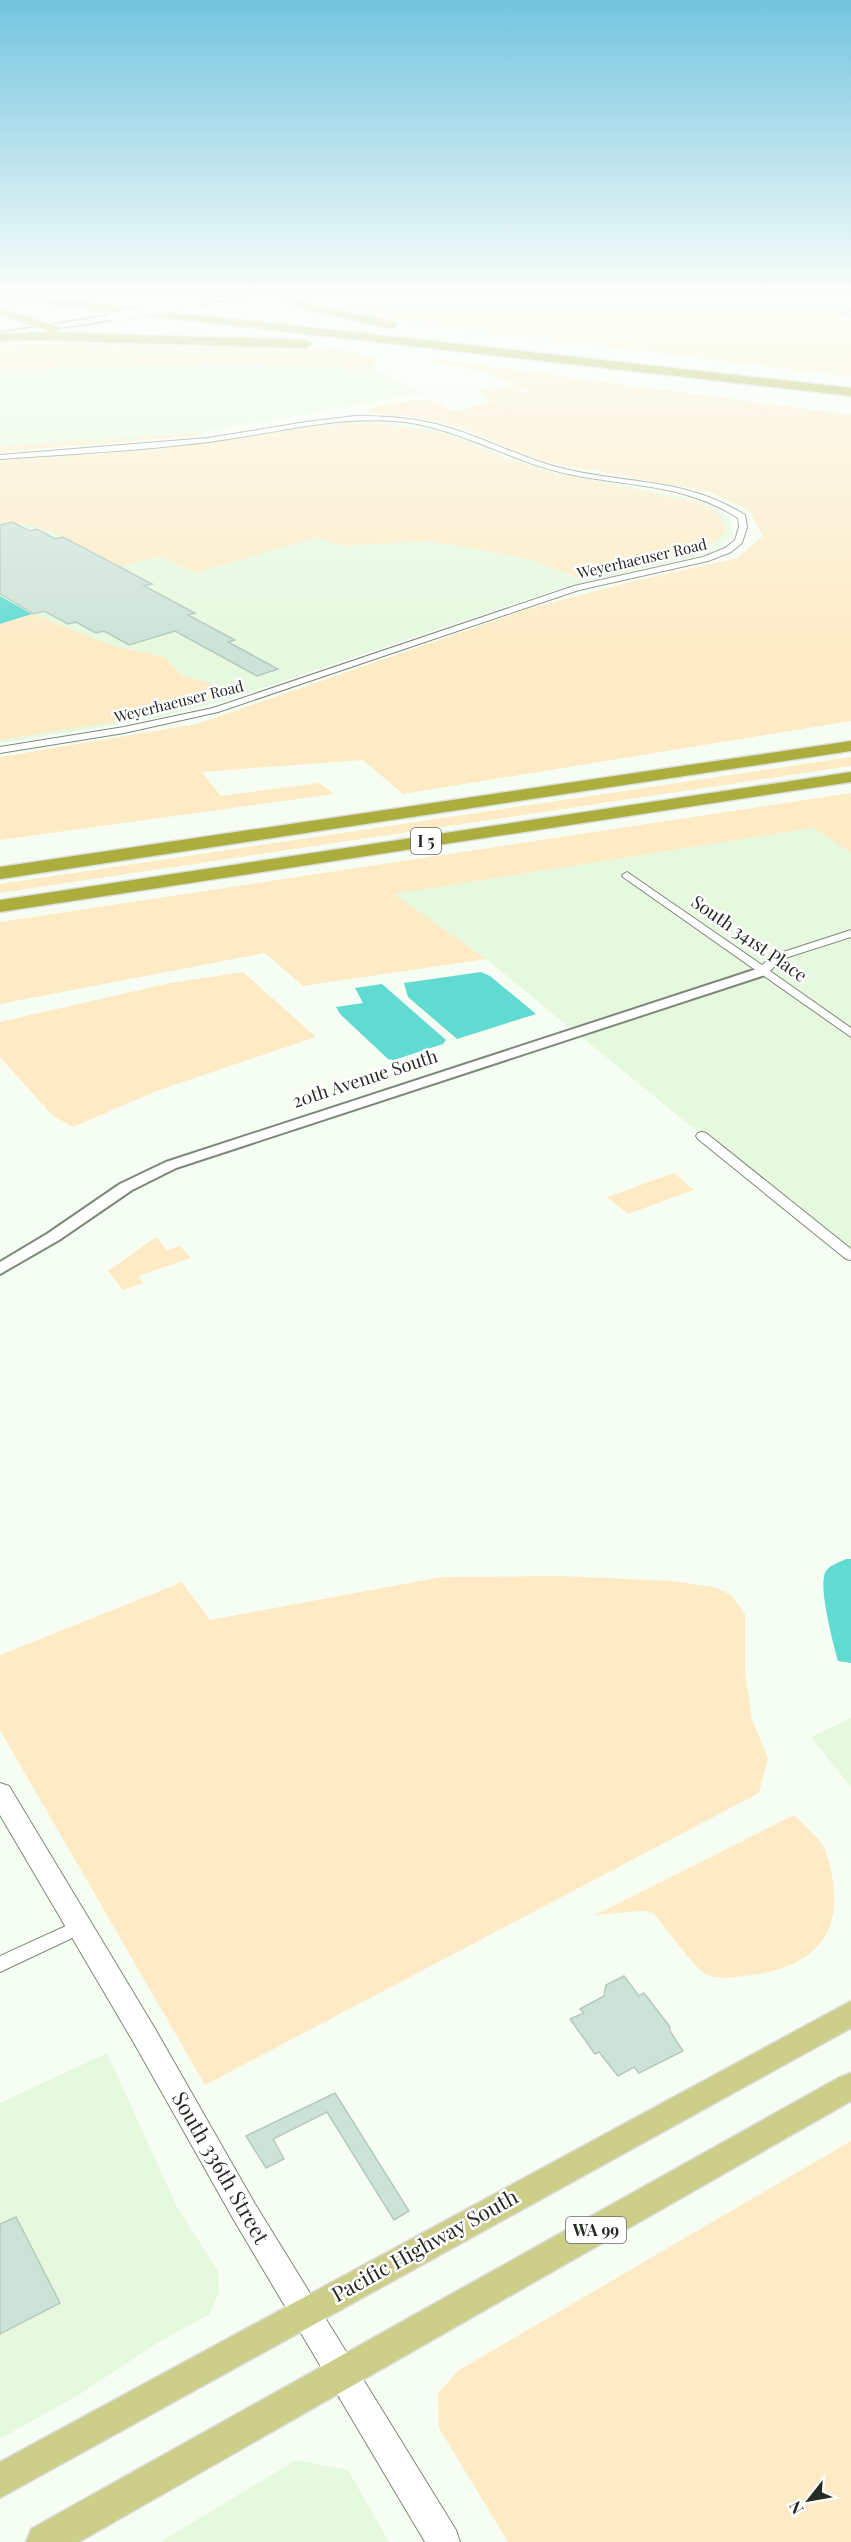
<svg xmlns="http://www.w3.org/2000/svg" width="851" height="2542" font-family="'Playfair Display',serif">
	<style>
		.built { fill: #e6f9df }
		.green { fill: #feebc5 }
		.water { fill: #61dbd2 }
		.building { fill: #cde3d7; stroke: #b4cabe; stroke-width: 1.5 }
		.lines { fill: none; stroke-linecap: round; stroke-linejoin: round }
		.minor-casing { stroke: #7d8978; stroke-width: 2 }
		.tertiary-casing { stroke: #7d8978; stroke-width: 4 }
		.secondary-casing { stroke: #7d8978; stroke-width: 2 }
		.primary-casing { stroke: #dcdddc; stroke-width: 3 }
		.motorway-casing { stroke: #dcdddc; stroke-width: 3 }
		.minor { fill: #fff; fill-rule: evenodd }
		.tertiary { fill: #fff; fill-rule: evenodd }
		.secondary { fill: #fff; fill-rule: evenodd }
		.primary { fill: #cdce8a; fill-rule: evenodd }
		.motorway { fill: #abae3c; fill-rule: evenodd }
		.tertiary-bridge-casing { stroke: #7d8978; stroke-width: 10; stroke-linecap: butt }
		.tertiary-bridge { stroke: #fff; stroke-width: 9 }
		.labels { text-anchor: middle; stroke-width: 5; stroke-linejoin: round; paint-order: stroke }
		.far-street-label { font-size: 15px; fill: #252a23; stroke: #fff }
		.shield { fill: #fff; stroke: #666a65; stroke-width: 1.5 }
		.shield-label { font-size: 16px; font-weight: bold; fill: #252a23 }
		.street-label { font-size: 18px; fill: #252a23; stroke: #fff }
		.near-street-label { font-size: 21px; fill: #252a23; stroke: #fff }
	</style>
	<rect width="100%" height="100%" fill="#f6fef3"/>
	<g class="built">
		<polygon points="243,364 372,369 424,393 198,433 0,446 0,369"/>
		<polygon points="367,421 409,424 450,433 513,460 554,472 689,498 714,506 729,518 734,537 709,553 561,588 220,702 150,719 0,743 0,460 118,452 210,442 331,422"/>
		<polygon points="813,828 851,852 851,1250 693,1128 486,959 393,894"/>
		<polygon points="851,1718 851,1787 811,1737"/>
		<polygon points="107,2053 177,2207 218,2271 219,2291 210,2314 157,2343 80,2394 0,2439 0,2103"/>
		<polygon points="296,2460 348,2470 389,2542 160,2542"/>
	</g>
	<g class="green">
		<polygon points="316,295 851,295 851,377 371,317 340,307"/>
		<polygon points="33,343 298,348 342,350 377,358 372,369 243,364 0,369 0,346"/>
		<path d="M433,359L851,415V721L403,794L363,760L202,772L221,796L319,783L334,794L0,840V757L197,724L528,609L633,581L737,558L763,536L749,510L707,491L551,463L520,453L459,427L414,417L368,413L367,411C378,404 419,398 433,401C439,402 444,407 450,409C462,412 481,404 493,402L476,392L512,386L529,395L533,394L483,371L432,362Z"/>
		<path d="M348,424H383L445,433L507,459L550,472L698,503L716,512L728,532L705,547L581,579L529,559L464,547L427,541L342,546L318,537L195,573L160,556L120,567C92,552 34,516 3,524L0,522V461C71,456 141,452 211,443C257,437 302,427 348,424Z"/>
		<polygon points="198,433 205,435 0,452 0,446"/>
		<polygon points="32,614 116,647 165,657 181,675 239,692 108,723 0,740 0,624"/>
		<polygon points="851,757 851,766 0,893 0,884"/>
		<polygon points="851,793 851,852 813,828 394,894 486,959 303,986 265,953 0,1004 0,922"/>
		<polygon points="243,972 316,1037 159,1090 73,1127 52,1115 0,1057 0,1022 170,983"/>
		<polygon points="674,1173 694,1190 628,1214 607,1197"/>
		<polygon points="156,1237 167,1250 180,1246 191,1258 138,1276 143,1283 123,1290 108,1271"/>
		<polygon points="561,1576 672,1581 714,1587 731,1595 745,1614 745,1673 752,1720 768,1758 759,1793 205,2085 0,1730 0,1655 182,1582 210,1620 442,1577"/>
		<path d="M794,1815C804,1825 818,1836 825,1849C851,1927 822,1968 744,1976C732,1977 715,1981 704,1973C689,1961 667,1929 653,1913L643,1911L595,1915Z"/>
		<polygon points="851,2141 851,2542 508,2542 439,2428 438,2393 459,2370"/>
	</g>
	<g class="water">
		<polygon points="0,596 32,614 0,624"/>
		<polygon points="481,972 490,976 536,1014 457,1039 408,997 404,983"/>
		<polygon points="382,984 446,1040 443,1044 394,1060 388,1059 340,1014 336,1007 363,1003 355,988"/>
		<path d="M846,1559H851V1663L838,1661C834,1645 817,1584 826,1571C830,1565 840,1562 846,1559Z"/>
	</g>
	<g class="building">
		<polygon points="12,522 30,531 37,529 55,539 63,537 152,584 144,586 195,613 188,615 235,640 228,642 278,669 257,676 175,631 129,645 104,631 96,633 76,622 68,624 44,611 34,614 0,594 0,525"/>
		<polygon points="624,1976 639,1996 644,1993 670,2027 670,2031 683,2051 639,2073 634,2067 618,2076 599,2052 595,2054 570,2019 584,2013 580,2009 604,1996 606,1985"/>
		<polygon points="335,2093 409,2211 394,2220 327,2112 273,2139 284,2159 266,2168 246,2136"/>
		<polygon points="16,2217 60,2303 0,2334 0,2224"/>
	</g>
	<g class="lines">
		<defs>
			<g id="minor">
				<polygon points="851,311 851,315 843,314 844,313"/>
				<path d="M355,416C388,416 418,418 450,428C486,439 520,457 557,467C624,485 683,476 745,515L747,527L742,543L731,552L708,561L579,590L218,712L124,733L0,753V747L124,727L213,708L574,586L703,557L725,548L735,540L739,527L738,518C685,484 632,487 573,475C515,464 464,430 405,422C339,414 273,434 208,442C139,451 69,454 0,459V455L208,438L306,422Z"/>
				<polygon points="627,872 762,965 774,955 851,930 851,937 782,959 770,971 851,1028 851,1037 623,877 622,875"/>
				<polygon points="702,1132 706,1133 851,1249 851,1260 846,1259 698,1139 696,1136 698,1133"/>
				<polygon points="79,1920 85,1922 88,1927 85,1932 0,1972 0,1956"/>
			</g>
			<g id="tertiary">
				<polygon points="231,295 249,295 196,305 192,303"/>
				<polygon points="113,315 117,317 116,319 0,337 0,333"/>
				<polygon points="763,967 768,968 770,971 768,974 176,1168 132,1190 59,1240 0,1274 0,1262 47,1234 120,1184 166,1162"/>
			</g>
			<polygon id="secondary" points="0,1783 9,1786 154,2027 255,2204 456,2530 460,2542 425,2542 235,2222 134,2043 0,1815"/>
			<g id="primary">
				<polygon points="851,2001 851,2028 0,2498 0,2462"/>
				<polygon points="851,2073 851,2101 79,2542 26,2542 31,2529 840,2077"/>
			</g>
			<g id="motorway">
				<polygon points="0,295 20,295 851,388 851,396 0,299"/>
				<polygon points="272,295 288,295 313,305 391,321 397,325 391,329 306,310"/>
				<polygon points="0,308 59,327 61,329 55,333 0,315"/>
				<polygon points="35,332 306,340 312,344 306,348 35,340 0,341 0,333"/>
				<polygon points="851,741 851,751 0,879 0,867"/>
				<polygon points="851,772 851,782 0,912 0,900"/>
			</g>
		</defs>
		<use href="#minor" class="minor-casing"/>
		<use href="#tertiary" class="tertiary-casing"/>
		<use href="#secondary" class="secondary-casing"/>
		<use href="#primary" class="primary-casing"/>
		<use href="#motorway" class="motorway-casing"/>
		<use href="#minor" class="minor"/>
		<use href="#tertiary" class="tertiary"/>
		<use href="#secondary" class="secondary"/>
		<use href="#primary" class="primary"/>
		<use href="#motorway" class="motorway"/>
		<defs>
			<polyline id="tertiary-bridge" points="113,317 196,303"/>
		</defs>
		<use href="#tertiary-bridge" class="tertiary-bridge-casing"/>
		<use href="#tertiary-bridge" class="tertiary-bridge"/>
	</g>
	<linearGradient id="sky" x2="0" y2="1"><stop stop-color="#72c4df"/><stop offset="0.45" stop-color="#fbfffa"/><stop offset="1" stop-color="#fbfffa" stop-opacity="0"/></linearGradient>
	<rect width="851" height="651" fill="url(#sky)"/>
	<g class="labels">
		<g class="far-street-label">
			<text transform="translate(642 559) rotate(-13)" y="5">Weyerhaeuser Road</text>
			<text transform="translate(179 702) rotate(-14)" y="5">Weyerhaeuser Road</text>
		</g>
		<g class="shield">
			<rect x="411" y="828" width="30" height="26" rx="4.5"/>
			<rect x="566" y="2217" width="60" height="26" rx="4.5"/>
		</g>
		<g class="shield-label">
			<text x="426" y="847">I 5</text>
			<text x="596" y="2236">WA 99</text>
		</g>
		<g class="street-label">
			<text transform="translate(749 939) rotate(35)" y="6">South 341st Place</text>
			<text transform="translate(365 1079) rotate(-18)" y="6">20th Avenue South</text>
		</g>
		<g class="near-street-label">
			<text transform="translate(220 2168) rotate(60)" y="7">South 336th Street</text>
			<text transform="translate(425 2246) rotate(-29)" y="7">Pacific Highway South</text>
		</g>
	</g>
	<g transform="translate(809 2500) rotate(239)" stroke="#ffffff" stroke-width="4.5" paint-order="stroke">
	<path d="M0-4.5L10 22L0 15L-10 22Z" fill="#252a23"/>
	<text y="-9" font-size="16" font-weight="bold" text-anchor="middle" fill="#252a23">N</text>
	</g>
</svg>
